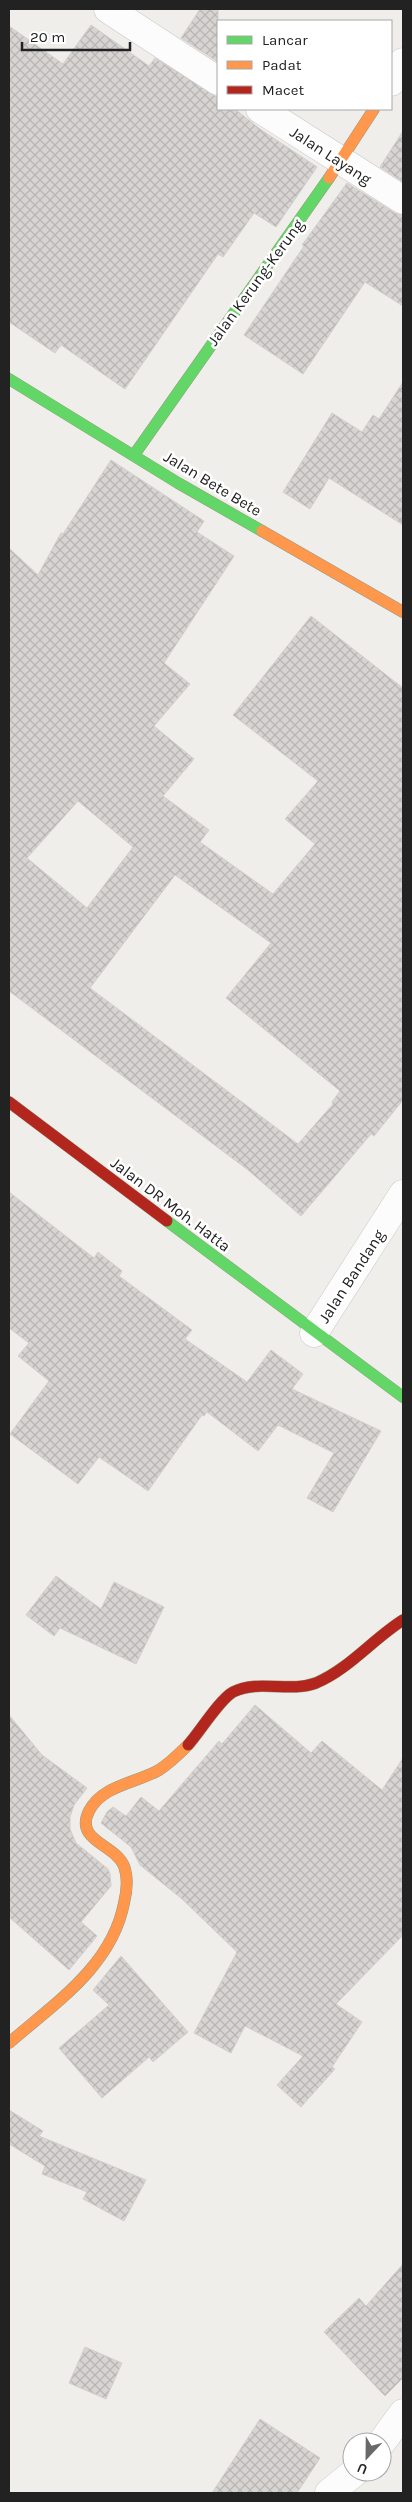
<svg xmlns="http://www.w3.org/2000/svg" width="412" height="2502" font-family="Karla,sans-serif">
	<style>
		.building { fill: url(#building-cross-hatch); stroke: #d3d0cc; fill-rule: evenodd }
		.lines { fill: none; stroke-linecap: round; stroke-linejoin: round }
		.street-casing { stroke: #c9c8c7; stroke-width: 29 }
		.fast-casing { stroke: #999a82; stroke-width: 12 }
		.slow-casing { stroke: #999a82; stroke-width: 12 }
		.jam-casing { stroke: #999a82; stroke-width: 12 }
		.street { stroke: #fdfcfc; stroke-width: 28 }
		.fast { stroke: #63d668; stroke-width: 11 }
		.slow { stroke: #ff974d; stroke-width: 11 }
		.jam { stroke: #b3261e; stroke-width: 11 }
		.labels { text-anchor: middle; stroke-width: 5; stroke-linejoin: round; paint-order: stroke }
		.street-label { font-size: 16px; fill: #222; stroke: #fff }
	</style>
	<defs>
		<pattern id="building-cross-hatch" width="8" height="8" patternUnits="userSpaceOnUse" patternTransform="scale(1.25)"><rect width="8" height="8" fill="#d7d4d2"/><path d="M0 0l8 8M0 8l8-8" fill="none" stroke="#b8b6b4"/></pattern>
	</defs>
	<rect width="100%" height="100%" fill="#f0eeeb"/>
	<g class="building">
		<polygon points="200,9 218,9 218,62 181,38"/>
		<polygon points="91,25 149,66 155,58 217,97 218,109 235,109 260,129 317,167 276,227 254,213 223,257 218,254 125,389 61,345 55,353 9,322 9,26 63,64"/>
		<polygon points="403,131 403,182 380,167"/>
		<polygon points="347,183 395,213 403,215 403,306 365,282 303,374 244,335 304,246 302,245"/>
		<polygon points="403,382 403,525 329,478 310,509 283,492 332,413 362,432 373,415 379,419"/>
		<path d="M111,460L204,521L197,532L234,556L164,663L190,684L154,726L194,759L163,796L209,830L200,842L273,894L315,844L285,819L318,781L233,715L311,616L403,688V1100L374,1136L371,1134L301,1216L248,1170L9,991V548L38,575L61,533L63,534ZM78,801L133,847L87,908L27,858ZM175,875L271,943L226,998L340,1091L332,1102L333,1104L298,1144L90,988Z"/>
		<polygon points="9,1192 94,1258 98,1252 122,1271 119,1276 192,1330 185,1339 247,1382 271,1350 303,1374 292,1389 381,1431 333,1512 307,1498 334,1453 278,1425 258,1451 207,1412 204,1416 202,1415 148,1491 99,1457 78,1484 10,1434 49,1381 18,1356 29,1343 9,1328"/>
		<polygon points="56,1576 101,1609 114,1582 164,1607 136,1664 60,1628 54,1636 26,1615"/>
		<polygon points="255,1705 311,1753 322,1741 382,1790 403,1758 403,1935 336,2004 362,2022 332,2067 335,2069 301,2107 277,2085 303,2056 245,2026 231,2053 194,2033 237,1952 182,1899 140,1865 131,1847 101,1823 107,1812 113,1807 126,1816 141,1797 159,1811 219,1741 222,1744"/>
		<polygon points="9,1715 42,1755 87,1788 74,1805 70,1817 70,1829 76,1843 108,1869 110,1874 111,1886 81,1922 97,1936 69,1970 9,1917"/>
		<polygon points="121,1956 188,2032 153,2062 149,2057 102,2098 59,2048 109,2005 93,1990"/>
		<polygon points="9,2110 43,2131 39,2136 146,2180 124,2221 83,2199 87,2192 42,2174 45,2166 9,2144"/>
		<polygon points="403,2264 403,2378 385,2396 324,2332 359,2298 366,2306"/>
		<polygon points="85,2347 122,2363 106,2399 69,2383"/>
		<polygon points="260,2419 320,2458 297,2493 212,2493"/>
	</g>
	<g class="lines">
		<defs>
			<g id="street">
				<polyline points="108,9 218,81"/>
				<polyline points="391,82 403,62"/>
				<polyline points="260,109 403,200"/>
				<polyline points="314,1333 403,1194"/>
				<polyline points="382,2442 403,2413"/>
				<polyline points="329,2493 355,2472"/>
			</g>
			<g id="fast">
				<polyline points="9,379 178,483 262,531"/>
				<polyline points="134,455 329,178"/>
				<polyline points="167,1221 403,1397"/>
			</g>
			<g id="slow">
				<polyline points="329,178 374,109"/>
				<polyline points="262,531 403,612"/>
				<path d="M9,2043C55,2003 112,1966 124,1903C127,1891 128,1877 124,1866C115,1844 74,1841 89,1811C102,1785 137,1783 159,1770C170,1763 179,1754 188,1745"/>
			</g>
			<g id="jam">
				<polyline points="9,1102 167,1221"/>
				<path d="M188,1745C199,1733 220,1699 233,1692C258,1679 289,1693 316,1683C349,1669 373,1639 403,1620"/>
			</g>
		</defs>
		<use href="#street" class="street-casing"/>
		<use href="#fast" class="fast-casing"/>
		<use href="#slow" class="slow-casing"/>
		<use href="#jam" class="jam-casing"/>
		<use href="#street" class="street"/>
		<use href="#fast" class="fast"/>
		<use href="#slow" class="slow"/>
		<use href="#jam" class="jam"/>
	</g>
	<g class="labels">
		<g class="street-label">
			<text transform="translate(331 155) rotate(33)" y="6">Jalan Layang</text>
			<text transform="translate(255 282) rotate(-54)" y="6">Jalan Kerung-Kerung</text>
			<text transform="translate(213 483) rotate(31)" y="6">Jalan Bete Bete</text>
			<text transform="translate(171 1204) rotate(37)" y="6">Jalan DR Moh. Hatta</text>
			<text transform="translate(351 1276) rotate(-57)" y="6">Jalan Bandang</text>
		</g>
	</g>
	<rect width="412" height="2502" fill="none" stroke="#222222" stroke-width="20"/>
	<rect x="217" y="20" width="175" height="90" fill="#ffffff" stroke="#a7a7a7"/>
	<rect x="227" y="36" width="25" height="8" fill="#63d668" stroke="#a7a7a7"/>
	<text x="262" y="45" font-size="15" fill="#222222">Lancar</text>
	<rect x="227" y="61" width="25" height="8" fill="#ff974d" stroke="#a7a7a7"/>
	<text x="262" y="70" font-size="15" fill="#222222">Padat</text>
	<rect x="227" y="86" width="25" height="8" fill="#b3261e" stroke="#a7a7a7"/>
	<text x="262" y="95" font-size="15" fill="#222222">Macet</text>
	<g transform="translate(367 2457) rotate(202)"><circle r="24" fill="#ffffff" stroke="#a7a7a7"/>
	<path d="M0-4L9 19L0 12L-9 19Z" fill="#6a6968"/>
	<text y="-8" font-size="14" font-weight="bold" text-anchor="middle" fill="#222222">U</text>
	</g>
	<path d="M22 42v8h108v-8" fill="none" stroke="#222222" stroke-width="2.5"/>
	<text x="30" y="42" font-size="15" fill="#222222" stroke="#ffffff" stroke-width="4" paint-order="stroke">20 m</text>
</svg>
